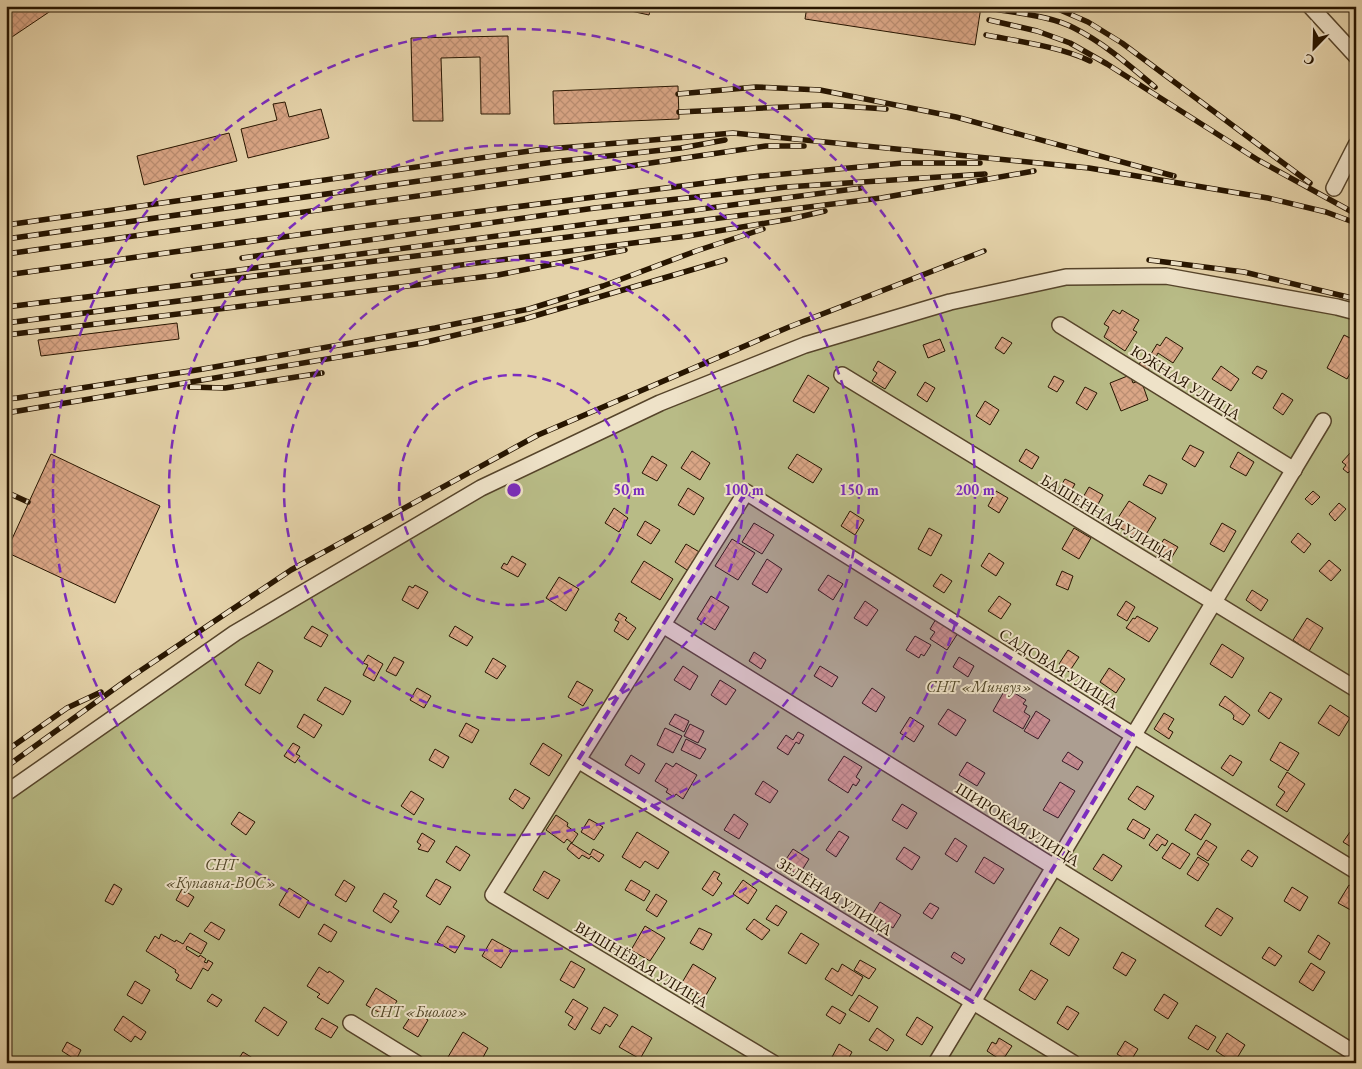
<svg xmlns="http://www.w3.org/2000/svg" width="1362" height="1069" font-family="'EB Garamond',serif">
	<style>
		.green { fill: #b8bb86; stroke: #706843 }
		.building { fill: url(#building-cross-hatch); stroke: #271500 }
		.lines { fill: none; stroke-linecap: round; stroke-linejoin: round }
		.street-casing { stroke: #56442a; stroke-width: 18 }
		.street { stroke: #eee2c8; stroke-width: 15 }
		.rail-casing { stroke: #271500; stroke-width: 5.5 }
		.rail { stroke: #eee2c8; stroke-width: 4; stroke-dasharray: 11; stroke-linecap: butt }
		.marked { fill: #7b2cbf; fill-opacity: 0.2; stroke: #7b2cbf; stroke-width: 4; stroke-dasharray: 10 6; stroke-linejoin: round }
		.ring { fill: none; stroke: #7b2cbf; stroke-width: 2.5; stroke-dasharray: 9 6 }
		.labels { text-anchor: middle; stroke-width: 4; stroke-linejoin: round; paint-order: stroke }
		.street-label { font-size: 16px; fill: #271500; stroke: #eee2c8 }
		.park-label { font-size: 16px; font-style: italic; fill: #524728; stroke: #eee2c8 }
		.centre { fill: #7b2cbf; stroke: #eee2c8; stroke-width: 2.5 }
		.ring-label { font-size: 15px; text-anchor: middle; font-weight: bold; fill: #7b2cbf; stroke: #eee2c8; stroke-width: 4; stroke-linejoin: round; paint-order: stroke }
	</style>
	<defs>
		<pattern id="building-cross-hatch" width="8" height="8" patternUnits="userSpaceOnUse" patternTransform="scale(1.25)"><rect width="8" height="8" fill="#daa686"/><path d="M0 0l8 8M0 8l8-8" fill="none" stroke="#bb8e72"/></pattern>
	</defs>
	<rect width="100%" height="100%" fill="#e5d3aa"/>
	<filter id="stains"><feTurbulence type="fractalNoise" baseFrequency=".004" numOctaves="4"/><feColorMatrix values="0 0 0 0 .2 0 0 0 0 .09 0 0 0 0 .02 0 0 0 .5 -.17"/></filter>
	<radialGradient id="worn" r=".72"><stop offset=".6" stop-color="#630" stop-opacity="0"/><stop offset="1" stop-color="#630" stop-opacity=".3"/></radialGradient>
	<polygon class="green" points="1166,276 1356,312 1356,1063 6,1063 6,793 235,633 481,488 805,345 1066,277"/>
	<g class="building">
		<polygon points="6,6 58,6 6,41"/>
		<polygon points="618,6 651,6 649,15 617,8"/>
		<polygon points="807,6 976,6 981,7 975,45 805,19"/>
		<polygon points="508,36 510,114 481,114 480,57 441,58 443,121 413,121 411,38"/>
		<polygon points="678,86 679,119 554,124 553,91"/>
		<polygon points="285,102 289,117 321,109 329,138 248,158 241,129 277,120 273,104"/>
		<polygon points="229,133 237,161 144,185 137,156"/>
		<polygon points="1113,310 1120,314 1122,310 1139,320 1133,330 1137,332 1125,351 1104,337 1109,327 1104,324"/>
		<polygon points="177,323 179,339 41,356 38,340"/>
		<polygon points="1344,335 1356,341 1356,372 1352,370 1347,379 1327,368"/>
		<polygon points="1002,337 1012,343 1004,354 995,348"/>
		<polygon points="1166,337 1183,348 1173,363 1158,353 1156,357 1151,354 1157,344 1160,346"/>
		<polygon points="940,339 945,351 928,358 923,345"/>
		<polygon points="1144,356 1153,362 1146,374 1137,368"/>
		<polygon points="878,361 896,372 885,389 872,381 877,373 873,370"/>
		<polygon points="1221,366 1239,379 1231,391 1212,379"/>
		<polygon points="1257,366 1267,371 1262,379 1252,373"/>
		<polygon points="808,375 829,388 814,413 793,401"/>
		<polygon points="1130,375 1133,383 1141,380 1148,400 1121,411 1110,383"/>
		<polygon points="1054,376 1064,381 1057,392 1048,387"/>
		<polygon points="925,382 935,388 927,402 917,395"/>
		<polygon points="1085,387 1097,393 1087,410 1076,403"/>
		<polygon points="1282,393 1293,400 1283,415 1273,408"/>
		<polygon points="985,401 999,410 990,425 976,416"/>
		<polygon points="1190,445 1204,452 1195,467 1182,459"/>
		<polygon points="1026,449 1039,457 1032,469 1019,461"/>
		<polygon points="692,451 710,463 700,480 681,468"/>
		<polygon points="1238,452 1254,462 1246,476 1230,467"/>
		<polygon points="1351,452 1356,457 1356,465 1348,473 1343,469 1346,465 1342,462"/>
		<polygon points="51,454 160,506 115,603 6,552"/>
		<polygon points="797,454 822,469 813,483 788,468"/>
		<polygon points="652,456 667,465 657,481 642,473"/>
		<polygon points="1149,475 1167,484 1162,494 1143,485"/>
		<polygon points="1065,479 1075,484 1066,500 1056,494"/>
		<polygon points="1089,487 1103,495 1096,508 1082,499"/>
		<polygon points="688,488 704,498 694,515 678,505"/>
		<polygon points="996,491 1008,498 999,513 988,506"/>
		<polygon points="1313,491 1320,497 1312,505 1305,499"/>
		<polygon points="1129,501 1156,518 1142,541 1114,524"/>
		<polygon points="1339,503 1346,509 1335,521 1329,514"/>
		<polygon points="614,508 628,518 619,532 605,523"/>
		<polygon points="850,511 864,520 855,535 841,526"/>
		<polygon points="645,521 660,530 651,544 637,535"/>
		<polygon points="754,523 774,535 762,554 742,542"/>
		<polygon points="1222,523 1236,531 1224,552 1210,544"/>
		<polygon points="929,528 942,535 931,556 918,549"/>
		<polygon points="1074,528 1091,538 1079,559 1062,549"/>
		<polygon points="1298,533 1311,544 1304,553 1291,542"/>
		<polygon points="732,539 755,553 738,580 715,566"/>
		<polygon points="1164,539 1178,547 1169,562 1155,554"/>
		<polygon points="686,544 701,553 690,572 675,562"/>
		<polygon points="989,553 1004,563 996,576 981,566"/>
		<polygon points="512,556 526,564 518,577 501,568 504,563 507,565"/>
		<polygon points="767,559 782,569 767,593 752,584"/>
		<polygon points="1329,560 1341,570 1331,581 1319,571"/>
		<polygon points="644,561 673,579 660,600 631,582"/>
		<polygon points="1062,571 1073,576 1068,590 1056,585"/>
		<polygon points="941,574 952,581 944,593 933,586"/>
		<polygon points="828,575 843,584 833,600 818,590"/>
		<polygon points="559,577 579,589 566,611 546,598"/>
		<polygon points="415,585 428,592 418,609 402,600 409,586 413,588"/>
		<polygon points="1252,590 1268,600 1261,611 1246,600"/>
		<polygon points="711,596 729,607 715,630 697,619"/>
		<polygon points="999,596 1011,604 1001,619 988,611"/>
		<polygon points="865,601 878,610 867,626 854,618"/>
		<polygon points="1126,601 1135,607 1127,621 1117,615"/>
		<polygon points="619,613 627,618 625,620 636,628 628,640 614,631 619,622 615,620"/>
		<polygon points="1137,616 1158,628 1149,642 1126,628 1133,618 1135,619"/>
		<polygon points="1307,618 1323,628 1309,651 1293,640"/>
		<polygon points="936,619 958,633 947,650 930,639 935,632 930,629"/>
		<polygon points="312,626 328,635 321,647 304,638"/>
		<polygon points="455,626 473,637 467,646 449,636"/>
		<polygon points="915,636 931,645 924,656 921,654 919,658 906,650"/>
		<polygon points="1222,644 1244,658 1232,678 1210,664"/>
		<polygon points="1068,650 1079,657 1069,672 1059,664"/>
		<polygon points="754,652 766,660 761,669 749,661"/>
		<polygon points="368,655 383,664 374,681 363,675 368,665 363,663"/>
		<polygon points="394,657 404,662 396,676 386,671"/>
		<polygon points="959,657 974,666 968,677 953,667"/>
		<polygon points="493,658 506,666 497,679 485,672"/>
		<polygon points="258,662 273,671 260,694 245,685"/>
		<polygon points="683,666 698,676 690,690 674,680"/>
		<polygon points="820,666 838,677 832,687 814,676"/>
		<polygon points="1109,668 1125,679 1116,693 1100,682"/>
		<polygon points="720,680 736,690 726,705 711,695"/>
		<polygon points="577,681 593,690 583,706 568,697"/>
		<polygon points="325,687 351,701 343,715 317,700"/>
		<polygon points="417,688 431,696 424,708 410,700"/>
		<polygon points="872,688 885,697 876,712 862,703"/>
		<polygon points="1006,688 1026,700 1023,704 1027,706 1024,712 1030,716 1023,729 993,711"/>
		<polygon points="1270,692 1282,699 1269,719 1258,711"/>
		<polygon points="1225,696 1250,715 1243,725 1233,719 1234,716 1231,712 1219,705"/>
		<polygon points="1330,705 1350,718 1339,736 1318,723"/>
		<polygon points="948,709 966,720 956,736 938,724"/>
		<polygon points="1036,711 1050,720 1038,739 1024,731"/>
		<polygon points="1164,713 1174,719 1168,729 1173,732 1169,739 1154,729"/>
		<polygon points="304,714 322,725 314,738 297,727"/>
		<polygon points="675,714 689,721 684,732 669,724"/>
		<polygon points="910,717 924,726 914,742 900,733"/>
		<polygon points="466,723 479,730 472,743 459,736"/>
		<polygon points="690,724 704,731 698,743 684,736"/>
		<polygon points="665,728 682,736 673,753 657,745"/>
		<polygon points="798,732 804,735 799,744 796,742 788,755 777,748 786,735 793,740"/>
		<polygon points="686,739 706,749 700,759 681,750"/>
		<polygon points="1280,742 1299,753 1288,771 1270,760"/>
		<polygon points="293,743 300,747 296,754 300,756 295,763 284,756"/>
		<polygon points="543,743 562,755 549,776 530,764"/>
		<polygon points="435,749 449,757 443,768 429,760"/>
		<polygon points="1068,752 1083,762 1078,770 1062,761"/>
		<polygon points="631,755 645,764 639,774 625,765"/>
		<polygon points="1230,755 1242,762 1233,776 1221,768"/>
		<polygon points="844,756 862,767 856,777 860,780 856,786 853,784 848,793 828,780"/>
		<polygon points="967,762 985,773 977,786 959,775"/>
		<polygon points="666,763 673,767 676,763 697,775 683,799 676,794 674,797 666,792 668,789 655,781"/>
		<polygon points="1287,772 1305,784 1287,812 1276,805 1285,792 1278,787"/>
		<polygon points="763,781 778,791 770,803 755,794"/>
		<polygon points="1060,782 1075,791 1058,818 1043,810"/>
		<polygon points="1137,786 1154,796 1145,810 1128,799"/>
		<polygon points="515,789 530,798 523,809 509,799"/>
		<polygon points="411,791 424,799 414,815 401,806"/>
		<polygon points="902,804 917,813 907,829 892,820"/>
		<polygon points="239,812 255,822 246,835 231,824"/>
		<polygon points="734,814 748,824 739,839 724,830"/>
		<polygon points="1195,814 1211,824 1201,840 1185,830"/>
		<polygon points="556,815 568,823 567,826 578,834 572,843 567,839 564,843 546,830"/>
		<polygon points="589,819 603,827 594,840 581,832"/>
		<polygon points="1133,819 1150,829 1144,839 1127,829"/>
		<polygon points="839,831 849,837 836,857 826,850"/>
		<polygon points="637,832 669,852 658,869 645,861 640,868 622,857"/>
		<polygon points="1350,832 1356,836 1356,850 1343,842"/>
		<polygon points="422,833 435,841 428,852 418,849 421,845 417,842"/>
		<polygon points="1157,834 1168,841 1165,846 1162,844 1157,851 1149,845"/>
		<polygon points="955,838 967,846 957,862 945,854"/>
		<polygon points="1206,840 1217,847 1208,861 1197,854"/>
		<polygon points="571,843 590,855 593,849 604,855 599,862 591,856 589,859 582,855 579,859 567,849"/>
		<polygon points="1172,843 1190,854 1180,869 1162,858"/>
		<polygon points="456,846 470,855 460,871 446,862"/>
		<polygon points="904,847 920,857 912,870 896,859"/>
		<polygon points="793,849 809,859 799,875 782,865"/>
		<polygon points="1248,850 1258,857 1252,867 1241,860"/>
		<polygon points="1103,854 1122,866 1112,881 1093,869"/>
		<polygon points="984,857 1004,869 994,884 975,872"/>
		<polygon points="1198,857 1209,864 1198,881 1187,874"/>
		<polygon points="544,871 560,880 548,899 533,890"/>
		<polygon points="714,871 720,874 717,879 722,883 713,896 702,889"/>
		<polygon points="436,879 451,887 440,905 426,896"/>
		<polygon points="344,880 355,887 346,902 335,895"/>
		<polygon points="631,880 650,891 644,901 625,890"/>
		<polygon points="743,880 757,890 748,904 733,894"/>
		<polygon points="114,884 122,889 113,905 105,901"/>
		<polygon points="1349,885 1356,889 1356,913 1338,903"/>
		<polygon points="1292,887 1308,897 1300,911 1284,901"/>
		<polygon points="289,888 309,901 299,918 279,905"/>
		<polygon points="182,889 194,897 188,907 176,900"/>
		<polygon points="384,893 397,901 393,907 399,911 391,923 373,911"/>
		<polygon points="656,894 667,901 657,917 646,910"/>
		<polygon points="880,902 901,915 893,928 872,915"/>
		<polygon points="930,903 939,908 932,919 923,913"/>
		<polygon points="776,905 787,912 778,926 766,919"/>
		<polygon points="1217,908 1233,918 1221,936 1205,926"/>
		<polygon points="754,919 770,930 762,940 746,929"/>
		<polygon points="211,922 225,930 219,940 204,931"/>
		<polygon points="324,924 337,932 331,942 318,934"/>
		<polygon points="447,926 465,936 455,953 437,942"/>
		<polygon points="645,926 665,938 650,961 631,950"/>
		<polygon points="1060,927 1079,939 1069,956 1050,944"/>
		<polygon points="699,928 712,934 703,950 690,943"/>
		<polygon points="190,933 207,943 201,954 187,946 186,949 199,957 200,955 206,959 204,962 207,963 208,960 213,963 208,971 203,968 191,989 176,980 179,975 175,972 176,970 146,951 155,936 159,939 161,934 175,942 176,940 183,944"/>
		<polygon points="801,933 819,944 806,964 788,953"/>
		<polygon points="1318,935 1330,943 1320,960 1308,952"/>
		<polygon points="492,939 512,950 501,968 482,956"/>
		<polygon points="1269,947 1282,956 1275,966 1262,958"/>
		<polygon points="954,952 965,959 962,964 951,957"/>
		<polygon points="1122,952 1136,960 1126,976 1113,968"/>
		<polygon points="860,960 876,969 869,979 854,970"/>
		<polygon points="571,961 585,969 574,988 560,980"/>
		<polygon points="1311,963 1325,972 1313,991 1299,982"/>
		<polygon points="693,964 716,978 703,1000 680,986"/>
		<polygon points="842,964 863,977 852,996 825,979 832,968 838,972"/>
		<polygon points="319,967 328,973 329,971 344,981 328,1004 317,997 320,994 307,986"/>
		<polygon points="1031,970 1048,980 1035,1000 1019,990"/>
		<polygon points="135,981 150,990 142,1004 127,995"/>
		<polygon points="376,988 397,1001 387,1017 366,1005"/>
		<polygon points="212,994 222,1000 217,1007 207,1001"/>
		<polygon points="1164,994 1178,1003 1168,1019 1154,1010"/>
		<polygon points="859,995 878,1007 869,1022 849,1010"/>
		<polygon points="573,999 588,1008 575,1030 568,1025 573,1017 565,1012"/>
		<polygon points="832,1006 846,1014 840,1024 826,1015"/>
		<polygon points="1067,1006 1079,1013 1068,1030 1057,1023"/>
		<polygon points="264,1007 287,1022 278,1036 255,1021"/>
		<polygon points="604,1007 618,1015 610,1027 606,1024 600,1034 591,1029"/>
		<polygon points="414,1011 428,1020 418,1037 403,1028"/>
		<polygon points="123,1016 146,1032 141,1040 135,1036 131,1042 114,1030"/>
		<polygon points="917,1017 933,1027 922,1045 906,1035"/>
		<polygon points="322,1018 338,1027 331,1038 315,1029"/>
		<polygon points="1196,1025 1216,1037 1208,1050 1188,1038"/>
		<polygon points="632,1026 652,1038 640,1059 619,1047"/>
		<polygon points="877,1028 894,1040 887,1051 869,1040"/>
		<polygon points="463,1032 488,1048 480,1063 445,1062"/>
		<polygon points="1227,1033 1245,1045 1234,1063 1216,1051"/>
		<polygon points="999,1038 1012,1046 1002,1061 987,1051 992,1042 996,1044"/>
		<polygon points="1125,1041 1138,1049 1130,1062 1117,1054"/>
		<polygon points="67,1042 81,1050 76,1060 62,1051"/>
		<polygon points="839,1044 852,1052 846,1063 842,1063 832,1057"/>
		<polygon points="243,1052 259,1062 258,1063 236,1063"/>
	</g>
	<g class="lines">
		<defs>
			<g id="street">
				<polyline points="1310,6 1356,56"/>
				<polyline points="1334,188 1356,145"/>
				<polyline points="1060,325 1294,470"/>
				<polyline points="842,375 1356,689"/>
				<polyline points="663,625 1356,1054"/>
				<polyline points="578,760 1073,1063"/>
				<polyline points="6,793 235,633 481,488 660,403 805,345 950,302 1066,277 1166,276 1337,307 1356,312"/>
				<polyline points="351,1023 416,1063"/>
				<polyline points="773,1063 493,895 746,492 1133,735 1356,871"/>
				<polyline points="936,1063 1323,421"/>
			</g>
		</defs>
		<use href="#street" class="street-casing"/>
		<use href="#street" class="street"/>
		<defs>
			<g id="rail">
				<polyline points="1051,6 1088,22 1122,43 1310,183"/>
				<path d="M995,9C1021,14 1051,16 1074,28C1104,43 1130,66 1155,87"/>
				<polyline points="989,20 1037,31 1070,43 1107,64 1258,160 1356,214"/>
				<path d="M986,35C1017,41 1062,47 1090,61"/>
				<polyline points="678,94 756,87 820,90 956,117 1174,176"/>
				<polyline points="679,112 827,105 886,109"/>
				<polyline points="6,225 537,150 733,133 1089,168 1268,198 1326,212 1356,223"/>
				<polyline points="6,239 561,161 681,148 725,140"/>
				<polyline points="6,254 637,165 766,146 804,146"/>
				<polyline points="242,258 595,208 786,187 985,174"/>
				<polyline points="1149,260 1244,272 1356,299"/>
				<polyline points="6,275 348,228 761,176 903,163 980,163"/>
				<polyline points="193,276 861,188"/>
				<polyline points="6,307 881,198 1034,171"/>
				<polyline points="6,323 688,236 790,219 825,211"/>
				<polyline points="6,335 498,275 625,250"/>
				<polyline points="190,387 225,388 322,373"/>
				<polyline points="6,399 17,398 203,369 435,328 529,309 603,286 696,251 763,229"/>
				<polyline points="6,413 422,343 524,319 725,260"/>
				<polyline points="6,492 28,502"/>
				<polyline points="6,751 67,708 101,692"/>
				<polyline points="6,767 128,679 291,570 538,435 789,327 984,251"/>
			</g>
		</defs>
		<use href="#rail" class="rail-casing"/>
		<use href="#rail" class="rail"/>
	</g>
	<path class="marked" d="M746,492L1133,735L973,1002L578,760Z"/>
	<g class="ring">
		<circle cx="514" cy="490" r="115"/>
		<circle cx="514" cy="490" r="230"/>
		<circle cx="514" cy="490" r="345"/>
		<circle cx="514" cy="490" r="461"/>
	</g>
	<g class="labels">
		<g class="street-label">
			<text transform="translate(1186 382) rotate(32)" y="6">ЮЖНАЯ УЛИЦА</text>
			<text transform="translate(1108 517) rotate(31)" y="6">БАШЕННАЯ УЛИЦА</text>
			<text transform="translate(1059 668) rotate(32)" y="6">САДОВАЯ УЛИЦА</text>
			<text transform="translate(1018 824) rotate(32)" y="6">ШИРОКАЯ УЛИЦА</text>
			<text transform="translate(835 896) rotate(32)" y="6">ЗЕЛЁНАЯ УЛИЦА</text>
			<text transform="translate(642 964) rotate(31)" y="6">ВИШНЁВАЯ УЛИЦА</text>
		</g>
		<g class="park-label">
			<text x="979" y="692">СНТ «Минвуз»</text>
			<text x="221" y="870">СНТ<tspan x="221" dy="18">«Купавна-ВОС»</tspan></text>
			<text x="419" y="1017">СНТ «Биолог»</text>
		</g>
	</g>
	<circle cx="514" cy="490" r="8" class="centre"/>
	<g class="ring-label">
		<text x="629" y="495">50 m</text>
		<text x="744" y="495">100 m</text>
		<text x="859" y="495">150 m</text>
		<text x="975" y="495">200 m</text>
	</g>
	<rect width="1362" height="1069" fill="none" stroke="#e5d3aa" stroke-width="25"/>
	<rect x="8" y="8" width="1347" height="1054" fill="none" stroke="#271500" stroke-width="2.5"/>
	<rect x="12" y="12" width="1337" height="1044" fill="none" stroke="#271500"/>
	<g transform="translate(1314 48) rotate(203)" stroke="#eee2c8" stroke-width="4" paint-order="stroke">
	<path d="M0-4L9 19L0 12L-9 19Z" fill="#271500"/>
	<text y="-8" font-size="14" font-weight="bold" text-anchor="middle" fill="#271500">С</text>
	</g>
	<rect width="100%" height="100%" filter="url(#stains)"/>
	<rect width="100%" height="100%" fill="url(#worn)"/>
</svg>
